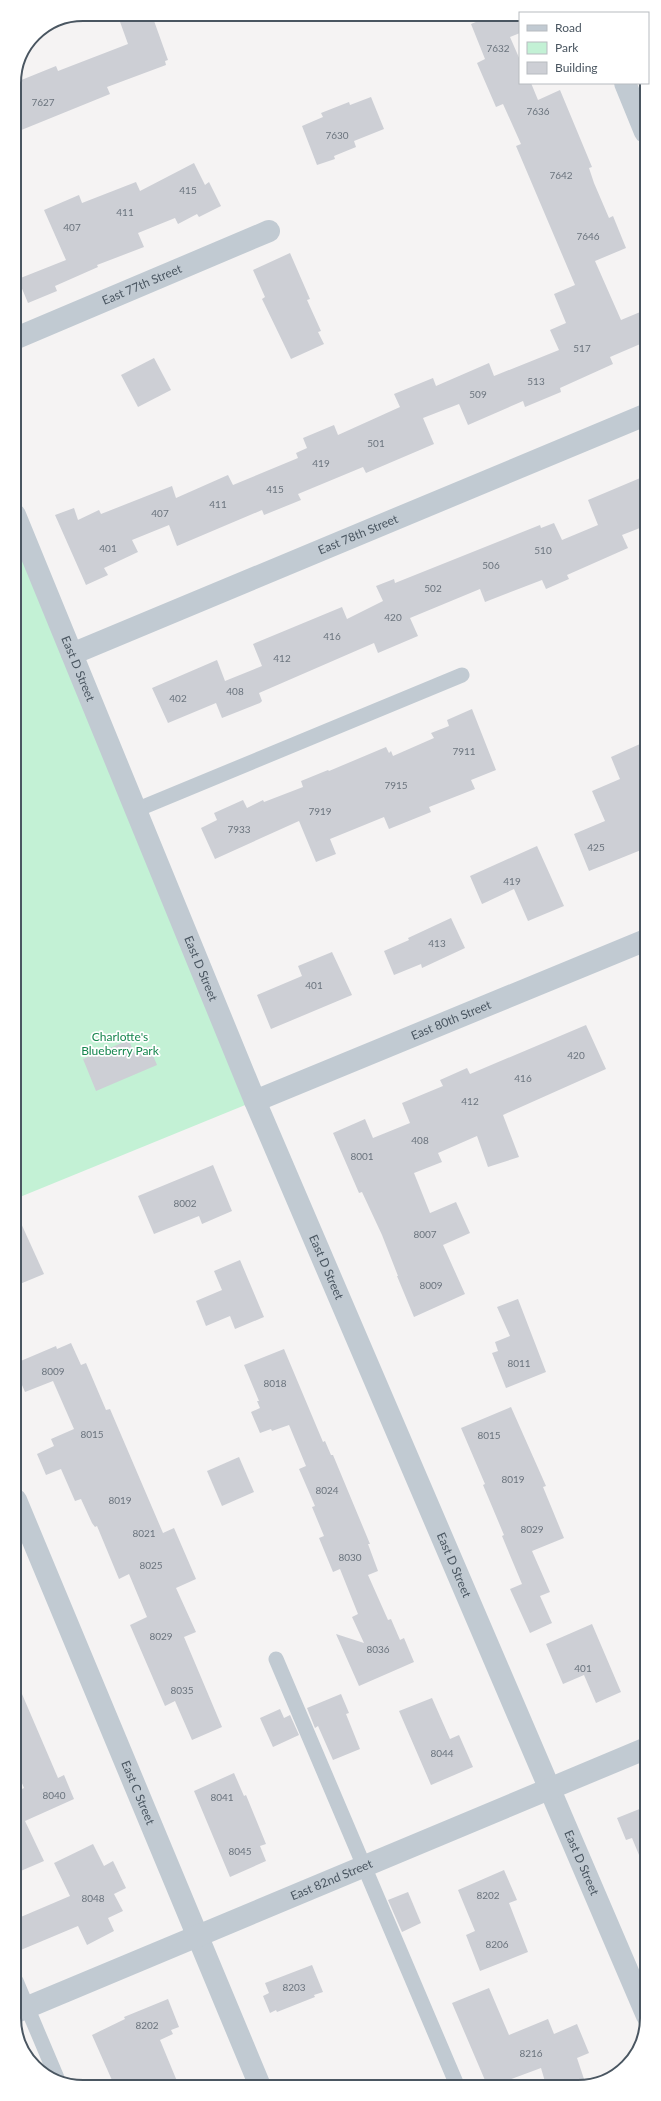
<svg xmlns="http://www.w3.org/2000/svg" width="661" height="2101" font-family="Lato,sans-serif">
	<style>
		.green { fill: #c3f1d5 }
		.building { fill: #cdcfd5 }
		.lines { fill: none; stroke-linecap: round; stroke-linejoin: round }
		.service { stroke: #c1cad2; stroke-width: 15 }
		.minor { stroke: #c1cad2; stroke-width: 22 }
		.labels { text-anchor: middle; stroke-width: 3.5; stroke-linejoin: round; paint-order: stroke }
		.number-label { font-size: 10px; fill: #6b747e }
		.street-label { font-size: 12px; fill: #4a5661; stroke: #fff }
		.park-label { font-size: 12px; fill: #17864f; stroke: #fff }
		.rim { fill: none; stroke: #4a5661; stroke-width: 2 }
	</style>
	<rect width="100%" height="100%" fill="#f5f3f3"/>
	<polygon class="green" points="15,515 255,1101 15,1199"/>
	<g class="building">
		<polygon points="493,15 520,15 520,33 510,37 520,60 520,83 531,83 538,100 560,90 592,167 589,168 594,183 609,218 613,216 626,248 595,261 621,320 645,310 645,342 610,357 613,364 560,388 561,392 525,407 523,401 468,425 459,404 423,418 434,444 366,473 363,467 298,494 301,500 264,515 262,510 177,546 169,525 132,540 138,552 104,568 108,575 86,585 55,515 74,508 78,520 99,510 101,514 172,486 176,498 228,475 233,485 298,458 296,453 307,448 303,438 334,425 338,435 400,407 394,394 433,378 436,386 489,363 494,376 559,350 550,330 566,323 554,294 575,285 516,146 521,144 503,104 496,107 477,63 485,59 471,24"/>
		<polygon points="153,18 168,60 165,61 166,65 107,87 110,94 14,133 14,83 56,66 58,71 128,44 119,19"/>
		<polygon points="371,97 384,129 354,141 356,147 334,156 335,159 317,165 302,126 323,117 321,113 349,102 350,105"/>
		<polygon points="194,163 205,185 209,182 221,206 199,217 197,214 178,224 175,218 138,233 144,247 97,265 98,267 55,286 57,291 28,303 18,279 66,260 44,210 79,195 82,203 136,182 140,191"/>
		<polygon points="290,253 310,299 307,300 321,331 318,332 324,344 291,359 262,299 265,297 253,270"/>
		<polygon points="154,358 171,390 138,407 121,375"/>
		<polygon points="645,476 645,526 622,535 628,548 567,575 569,579 546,589 542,580 485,602 480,589 410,618 418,636 378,653 374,643 259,693 262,701 260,703 222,718 216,703 168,723 152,688 217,660 225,681 262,666 253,644 342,607 347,619 383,601 376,586 394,579 395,583 540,525 541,528 554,523 562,540 598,525 588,500"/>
		<polygon points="472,709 496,770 471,780 475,789 429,807 431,812 389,829 384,817 330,839 336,854 316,862 299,821 215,859 201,828 217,820 214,813 243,800 247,808 263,800 264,802 303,787 301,781 328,770 329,771 386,747 389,753 391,751 393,756 434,738 431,733 449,726 447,720"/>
		<polygon points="640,744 646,757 646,848 589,871 574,834 605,821 592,791 620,779 611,757"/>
		<polygon points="537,846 564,906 528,921 514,889 482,904 470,876"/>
		<polygon points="451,918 465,948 422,968 421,964 394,975 384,951 409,940 408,938"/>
		<polygon points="332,952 352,995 271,1029 257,995 302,976 298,966"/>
		<polygon points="586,1025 606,1069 503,1115 519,1157 488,1167 477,1136 438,1153 442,1162 414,1173 430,1213 456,1202 470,1233 443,1245 465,1294 414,1317 397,1276 398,1276 382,1235 362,1192 359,1193 333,1133 365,1119 373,1138 410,1123 402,1103 443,1086 440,1080 467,1068 470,1074"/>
		<polygon points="129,1040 134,1053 149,1046 157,1065 96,1091 83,1059"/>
		<polygon points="213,1165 232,1211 202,1224 199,1216 154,1234 138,1196"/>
		<polygon points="15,1210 44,1274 15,1286"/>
		<polygon points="240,1260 264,1317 235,1329 230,1316 206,1326 196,1301 222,1290 214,1271"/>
		<polygon points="518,1299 546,1372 506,1388 492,1353 498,1351 495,1342 510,1336 497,1307"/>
		<polygon points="71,1343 81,1365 86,1363 106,1410 110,1409 163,1533 174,1528 196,1579 176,1588 196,1632 184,1637 222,1727 192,1740 175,1701 165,1706 130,1625 147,1617 129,1574 119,1579 97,1526 95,1527 92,1523 81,1499 75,1501 61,1469 46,1475 37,1454 54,1446 51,1439 74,1429 53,1381 25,1392 16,1371 16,1363 56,1346 57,1349"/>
		<polygon points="284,1349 323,1442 325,1441 331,1455 333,1455 370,1544 368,1544 378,1571 368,1575 388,1620 391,1619 400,1640 404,1638 414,1662 359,1686 336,1634 364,1643 352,1617 358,1614 340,1569 333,1572 319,1538 324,1536 312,1507 315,1506 299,1469 306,1466 289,1425 272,1431 271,1429 260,1433 251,1412 260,1408 257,1401 259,1401 244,1365"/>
		<polygon points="511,1407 546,1486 543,1487 564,1538 532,1551 550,1592 540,1596 552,1623 530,1633 510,1589 522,1584 502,1536 504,1535 483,1485 485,1484 461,1428"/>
		<polygon points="239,1457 254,1492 222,1506 207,1471"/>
		<polygon points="592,1624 621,1692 596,1703 584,1675 563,1684 546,1644"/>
		<polygon points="16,1680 58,1778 64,1775 74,1799 25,1821 44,1861 16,1873 16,1792 24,1788 16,1769"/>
		<polygon points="341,1694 349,1713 346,1714 360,1749 333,1760 318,1726 315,1728 307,1708"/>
		<polygon points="432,1698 450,1739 459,1735 473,1767 431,1785 399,1711"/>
		<polygon points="280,1709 284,1718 290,1715 299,1735 273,1747 260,1718"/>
		<polygon points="234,1773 244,1796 246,1795 266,1844 260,1846 266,1861 230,1877 194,1791"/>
		<polygon points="647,1806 647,1872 646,1872 632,1838 626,1840 617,1818"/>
		<polygon points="93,1844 104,1866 113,1861 126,1888 114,1894 123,1911 108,1918 114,1931 87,1945 78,1926 16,1952 16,1919 70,1896 54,1863"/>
		<polygon points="504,1870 517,1900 509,1903 528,1952 480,1971 466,1935 475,1931 458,1890"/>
		<polygon points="408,1892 421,1923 402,1932 388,1900"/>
		<polygon points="312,1965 323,1992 314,1995 315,1997 277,2012 276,2010 270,2013 263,1996 269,1993 265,1983"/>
		<polygon points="489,1988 509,2035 548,2019 554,2034 577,2024 589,2053 577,2058 586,2085 546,2085 541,2068 495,2085 487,2085 452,2003"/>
		<polygon points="168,1999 179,2027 171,2030 173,2034 160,2040 179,2086 115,2087 92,2035 125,2019 124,2017"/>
	</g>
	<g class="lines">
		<g class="service">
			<polyline points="136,810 462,675"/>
			<polyline points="276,1659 457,2085"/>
			<polyline points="16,1981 57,2078"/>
		</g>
		<g class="minor">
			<polyline points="625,83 645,132"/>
			<path id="s1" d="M14,339L269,231"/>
			<path id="s2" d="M15,515L255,1101L647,2016"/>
			<path id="s3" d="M72,654L645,415"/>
			<path id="s4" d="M255,1101L646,940"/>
			<path id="s5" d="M16,1500L260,2086"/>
			<path id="s6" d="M16,2012L647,1748"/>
		</g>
	</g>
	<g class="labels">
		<g class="number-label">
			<text x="498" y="52">7632</text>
			<text x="43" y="106">7627</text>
			<text x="538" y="115">7636</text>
			<text x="337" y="139">7630</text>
			<text x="561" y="179">7642</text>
			<text x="188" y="194">415</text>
			<text x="125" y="216">411</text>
			<text x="72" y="231">407</text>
			<text x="588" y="240">7646</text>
			<text x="582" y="352">517</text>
			<text x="536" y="385">513</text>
			<text x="478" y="398">509</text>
			<text x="376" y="447">501</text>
			<text x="321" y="467">419</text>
			<text x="275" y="493">415</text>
			<text x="218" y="508">411</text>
			<text x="160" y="517">407</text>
			<text x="108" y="552">401</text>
			<text x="543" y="554">510</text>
			<text x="491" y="569">506</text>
			<text x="433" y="592">502</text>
			<text x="393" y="621">420</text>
			<text x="332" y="640">416</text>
			<text x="282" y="662">412</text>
			<text x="235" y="695">408</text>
			<text x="178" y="702">402</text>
			<text x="464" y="755">7911</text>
			<text x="396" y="789">7915</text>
			<text x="320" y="815">7919</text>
			<text x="239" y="833">7933</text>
			<text x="596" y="851">425</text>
			<text x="512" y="885">419</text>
			<text x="437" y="947">413</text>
			<text x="314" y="989">401</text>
			<text x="576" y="1059">420</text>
			<text x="523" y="1082">416</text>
			<text x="470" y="1105">412</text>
			<text x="420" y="1144">408</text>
			<text x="362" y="1160">8001</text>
			<text x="185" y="1207">8002</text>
			<text x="425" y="1238">8007</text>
			<text x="431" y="1289">8009</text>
			<text x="519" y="1367">8011</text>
			<text x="53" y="1375">8009</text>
			<text x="275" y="1387">8018</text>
			<text x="92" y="1438">8015</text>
			<text x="489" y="1439">8015</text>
			<text x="513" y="1483">8019</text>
			<text x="327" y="1494">8024</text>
			<text x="120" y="1504">8019</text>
			<text x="532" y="1533">8029</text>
			<text x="144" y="1537">8021</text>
			<text x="350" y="1561">8030</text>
			<text x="151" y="1569">8025</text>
			<text x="161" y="1640">8029</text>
			<text x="378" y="1653">8036</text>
			<text x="583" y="1672">401</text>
			<text x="182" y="1694">8035</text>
			<text x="442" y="1757">8044</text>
			<text x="54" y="1799">8040</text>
			<text x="222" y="1801">8041</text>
			<text x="240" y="1855">8045</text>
			<text x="488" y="1899">8202</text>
			<text x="93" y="1902">8048</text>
			<text x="497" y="1948">8206</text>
			<text x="294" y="1991">8203</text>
			<text x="147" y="2029">8202</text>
			<text x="531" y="2057">8216</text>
		</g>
		<g class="street-label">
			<text dy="4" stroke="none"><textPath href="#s1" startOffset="139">East 77th Street</textPath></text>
			<text dy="4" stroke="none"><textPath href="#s3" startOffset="310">East 78th Street</textPath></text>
			<text dy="4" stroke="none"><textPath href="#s2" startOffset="166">East D Street</textPath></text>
			<text dy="4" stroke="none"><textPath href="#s2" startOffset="490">East D Street</textPath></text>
			<text dy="4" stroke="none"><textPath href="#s4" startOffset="212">East 80th Street</textPath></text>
			<text dy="4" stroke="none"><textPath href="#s2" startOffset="814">East D Street</textPath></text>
			<text dy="4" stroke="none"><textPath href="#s2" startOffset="1138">East D Street</textPath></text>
			<text dy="4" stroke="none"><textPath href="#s5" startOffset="317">East C Street</textPath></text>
			<text dy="4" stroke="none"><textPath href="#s2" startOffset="1462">East D Street</textPath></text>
			<text dy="4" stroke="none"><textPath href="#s6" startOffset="342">East 82nd Street</textPath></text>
		</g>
		<g class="park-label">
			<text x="120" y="1041">Charlotte's<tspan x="120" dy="14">Blueberry Park</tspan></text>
		</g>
	</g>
	<path d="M0 0H661V2101H0ZM83 21H578A62 62 0 0 1 640 83V2018A62 62 0 0 1 578 2080H83A62 62 0 0 1 21 2018V83A62 62 0 0 1 83 21Z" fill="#fff" fill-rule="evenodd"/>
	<path class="rim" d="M83 21H578A62 62 0 0 1 640 83V2018A62 62 0 0 1 578 2080H83A62 62 0 0 1 21 2018V83A62 62 0 0 1 83 21Z"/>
	<rect x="519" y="12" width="130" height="72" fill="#ffffff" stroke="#b7bbc0"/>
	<rect x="527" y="25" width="20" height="6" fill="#c1cad2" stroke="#b7bbc0"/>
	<text x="555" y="32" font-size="12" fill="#4a5661">Road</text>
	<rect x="527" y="42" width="20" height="12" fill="#c3f1d5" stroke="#b7bbc0"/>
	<text x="555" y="52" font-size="12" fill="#4a5661">Park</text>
	<rect x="527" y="62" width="20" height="12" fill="#cdcfd5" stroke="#b7bbc0"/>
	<text x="555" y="72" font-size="12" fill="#4a5661">Building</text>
</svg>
